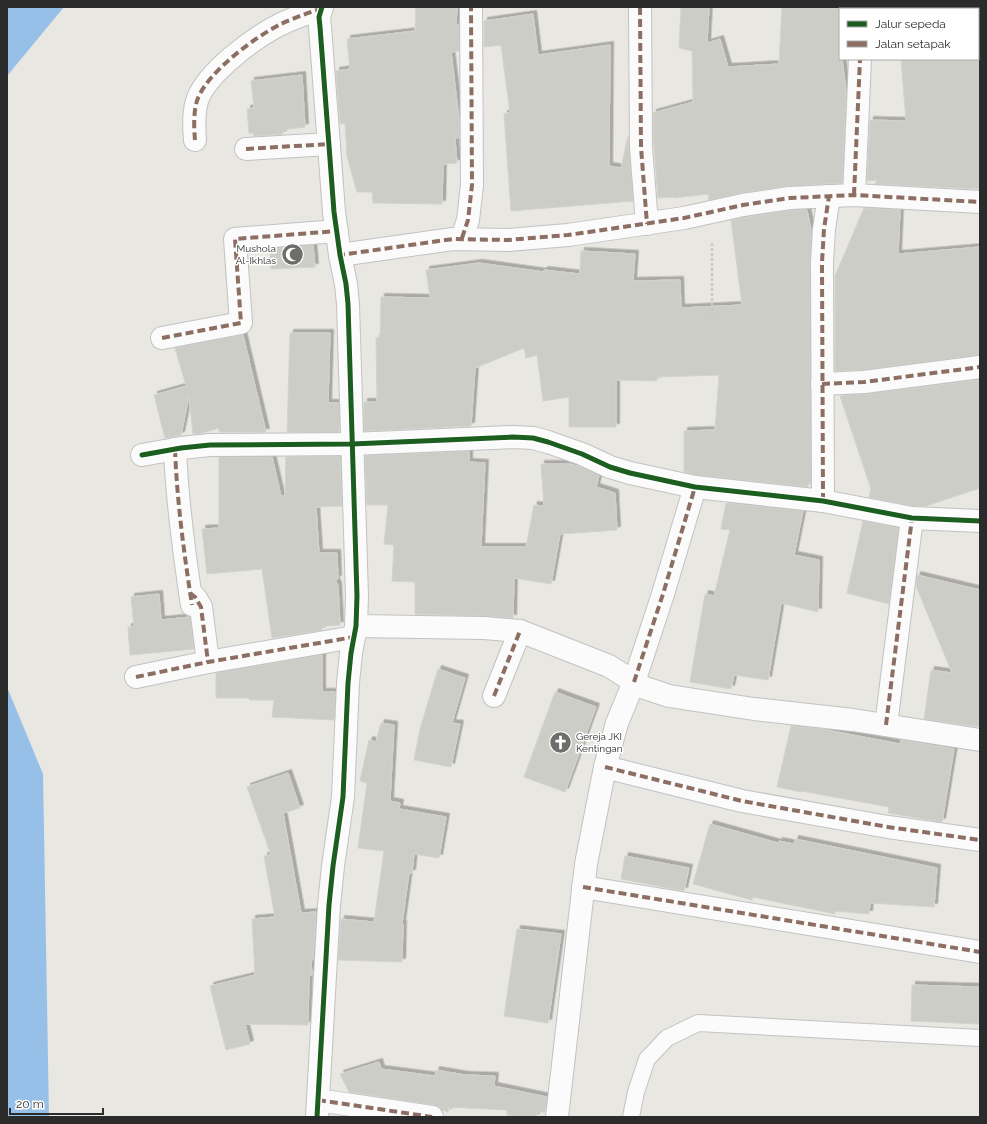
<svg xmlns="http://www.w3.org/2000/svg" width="987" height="1124" font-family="Raleway,sans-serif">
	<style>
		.water { fill: #97c0e8 }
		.building { fill: #cdcdc8; stroke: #d3d3ce; filter: url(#shadow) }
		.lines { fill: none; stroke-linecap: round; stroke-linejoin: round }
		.service-casing { stroke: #c2c2c2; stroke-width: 18 }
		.minor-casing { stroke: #c2c2c2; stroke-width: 24 }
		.path { stroke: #c8c8c7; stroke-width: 2.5; stroke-dasharray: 3 2; stroke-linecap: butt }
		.service { stroke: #fcfbfb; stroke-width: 16 }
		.minor { stroke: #fcfbfb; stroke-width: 22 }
		.quiet { stroke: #8d6e63; stroke-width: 4; stroke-dasharray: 8 4; stroke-linecap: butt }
		.cycleway-casing { stroke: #fff; stroke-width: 8 }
		.cycleway { stroke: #1b5e20; stroke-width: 5 }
		.labels { text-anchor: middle; stroke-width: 3; stroke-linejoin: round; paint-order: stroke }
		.poi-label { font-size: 10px; fill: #2b2b2b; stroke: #fff; text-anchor: end }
	</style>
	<defs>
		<filter id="shadow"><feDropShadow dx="3.5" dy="-3.5" stdDeviation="0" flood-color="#0004"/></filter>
	</defs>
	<rect width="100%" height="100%" fill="#e8e7e2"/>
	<g class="water">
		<polygon points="7,7 64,7 7,76"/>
		<polygon points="7,687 43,774 49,1117 7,1117"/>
	</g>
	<g class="building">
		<polygon points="416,7 457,7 456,25 459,24 459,51 451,52 459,119 459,137 455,139 457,163 443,164 442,204 373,203 372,192 357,192 347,156 345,123 340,124 336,71 350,69 347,39 415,31"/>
		<polygon points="681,7 709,7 707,43 720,39 728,67 779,64 782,7 840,7 840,59 842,59 846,91 842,183 788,186 741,193 709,200 708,194 674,198 674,197 658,198 654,146 653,113 693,102 692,51 679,48"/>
		<polygon points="533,14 538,55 610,45 609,166 621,168 628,136 633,201 511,211 504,114 510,113 501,45 484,47 484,21"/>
		<polygon points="901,59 980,59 980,189 875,184 877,180 867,181 870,120 906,121"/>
		<polygon points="302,75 305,127 282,130 283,134 254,136 253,133 249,133 247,109 254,108 251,81"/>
		<polygon points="864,208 900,210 898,254 980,247 980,355 863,370 835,371 835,276"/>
		<polygon points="791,210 807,210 811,230 810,262 810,484 808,484 808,487 697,475 684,472 684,431 715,430 719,375 657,377 657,381 616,380 616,427 569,427 569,397 543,401 537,355 526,358 524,348 475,368 471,426 364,431 364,402 377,402 376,338 380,338 381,297 430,298 426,270 479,263 544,272 544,270 580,274 581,251 635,254 633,281 680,280 681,308 742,305 731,220"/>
		<polygon points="313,245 315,267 271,269 270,249"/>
		<polygon points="290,333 330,333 328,403 339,403 339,432 287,432"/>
		<polygon points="243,335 266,432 219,432 219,428 202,433 193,434 189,396 181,435 165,438 154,395 186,386 175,348"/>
		<polygon points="980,380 980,488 926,506 913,506 869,497 871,489 840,396 866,394"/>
		<polygon points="469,451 469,462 485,463 481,547 526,547 534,505 544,506 541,464 570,464 581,467 599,476 596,487 615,493 617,530 560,534 551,584 514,578 513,618 484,616 415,614 415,582 392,581 394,545 384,544 388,505 367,505 365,456"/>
		<polygon points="219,457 272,457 281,496 285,496 286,457 340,457 342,506 316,507 319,553 337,553 338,579 335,579 338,586 340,625 322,626 322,630 272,638 262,569 207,574 202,529 219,528"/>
		<polygon points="726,503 803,511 794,555 819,560 818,612 781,603 768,680 734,675 731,689 690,682 705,594 714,596 730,530 721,529"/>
		<polygon points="863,521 898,528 889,604 847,593"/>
		<polygon points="917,575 980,590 980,727 924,719 931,670 952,673 916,586"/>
		<polygon points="159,594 161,620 190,617 194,649 130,655 128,627 134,627 131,597"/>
		<polygon points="322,655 322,692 335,692 334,720 272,717 274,700 250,700 249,698 216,698 216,673"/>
		<polygon points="438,669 465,678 452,723 460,724 451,767 414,760 420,729"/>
		<polygon points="555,692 596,707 565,792 524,777"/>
		<polygon points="381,723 394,725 390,801 400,803 399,809 446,817 439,858 414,854 412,873 409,873 402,924 403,924 402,962 338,960 341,919 374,922 384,851 358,848 367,783 360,781 369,740 376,742"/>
		<polygon points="791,726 816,728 900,744 901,740 954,749 942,822 888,813 889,807 801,791 801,792 777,787"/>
		<polygon points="288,773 300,808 283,813 301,913 316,912 313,960 311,960 312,975 309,975 308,1025 245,1024 250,1044 226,1050 210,986 255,975 252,919 275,917 264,856 271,855 247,787"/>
		<polygon points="710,824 778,843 779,841 794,844 795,839 937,868 934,907 870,903 869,914 835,911 835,914 753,897 752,900 693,884"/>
		<polygon points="625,856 689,868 684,891 621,879"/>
		<polygon points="517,929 561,934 548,1023 504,1016"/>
		<polygon points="912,985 980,987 980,1024 911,1021"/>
		<polygon points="379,1062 381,1069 435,1076 436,1070 465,1075 495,1076 494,1086 547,1097 545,1112 537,1112 536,1117 520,1117 507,1115 507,1110 449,1107 448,1112 442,1110 439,1107 434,1105 349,1092 340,1074"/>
	</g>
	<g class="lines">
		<defs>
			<polyline id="service" points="631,1117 636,1092 647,1059 667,1038 698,1023 980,1038"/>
			<g id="minor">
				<polyline points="640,7 641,147 647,224"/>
				<polyline points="863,9 863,7"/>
				<path d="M195,140C194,127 193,111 198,98C209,71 255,37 281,24C294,18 307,13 321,9"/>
				<polyline points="246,149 329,144"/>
				<polyline points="854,195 860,59"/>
				<polyline points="462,238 468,220 472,185 471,7"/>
				<polyline points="340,255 453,239 508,240 568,235 684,218 743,205 790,198 854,195 980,202"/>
				<polyline points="162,338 241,323 235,239 337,231"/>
				<polyline points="822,384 864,382 980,367"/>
				<path d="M175,449C177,502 184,553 192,605"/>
				<polyline points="142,455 181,448 210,445 352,444 513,437 533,438 548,442 582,454 610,467 630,473 695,487 823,501 912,518 980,521"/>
				<polyline points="823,501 822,262 824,229 829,196"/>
				<polyline points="190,593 195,597 201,607 208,662"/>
				<polyline points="356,626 484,628 520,631 609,666 642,687 669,696 754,709 853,720 980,740"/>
				<polyline points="136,677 208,662 354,637"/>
				<polyline points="494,696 520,631"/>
				<polyline points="886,725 912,518"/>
				<polyline points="605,767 742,801 888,827 980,840"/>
				<polyline points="583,887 980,952"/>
				<polyline points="318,1100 432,1117"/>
				<polyline points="317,1117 329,905 333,866 343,797 348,683 351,653 356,626 357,596 348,304 346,284 340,255 334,212 320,27 319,17 322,7"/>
				<polyline points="557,1117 586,864 605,767 617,723 634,682 663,594 695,487"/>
			</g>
		</defs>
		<use href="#service" class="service-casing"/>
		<use href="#minor" class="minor-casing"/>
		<polyline class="path" points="712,321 712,241"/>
		<use href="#service" class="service"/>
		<use href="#minor" class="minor"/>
		<g class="quiet">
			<polyline points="640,7 641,147 647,224"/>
			<polyline points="863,9 863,7"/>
			<path d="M195,140C194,127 193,111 198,98C209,71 255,37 281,24C294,18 307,13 321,9"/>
			<polyline points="246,149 329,144"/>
			<polyline points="854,195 860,59"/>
			<polyline points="462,238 468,220 472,185 471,7"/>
			<polyline points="340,252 340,255 453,239 508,240 568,235 684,218 743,205 790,198 854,195 980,202"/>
			<polyline points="162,338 241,323 235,239 337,231"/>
			<polyline points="822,384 864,382 980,367"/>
			<path d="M175,449C177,502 184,553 192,605"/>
			<polyline points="823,501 822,262 824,229 829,196"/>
			<polyline points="190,593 195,597 201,607 208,662"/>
			<polyline points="136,677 208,662 354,637 353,640"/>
			<polyline points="634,682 663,594 695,487"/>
			<polyline points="494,696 520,631"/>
			<polyline points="886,725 912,518"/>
			<polyline points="605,767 742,801 888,827 980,840"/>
			<polyline points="583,887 980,952"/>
			<polyline points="318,1100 432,1117"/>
		</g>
		<defs>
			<g id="cycleway">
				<polyline points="142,455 181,448 210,445 352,444 513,437 533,438 548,442 582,454 610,467 630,473 695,487 823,501 912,518 980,521"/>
				<polyline points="317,1117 329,905 333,866 343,797 348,683 351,653 356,626 357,596 348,304 346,284 340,255 334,212 320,27 319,17 322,7"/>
			</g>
		</defs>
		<use href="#cycleway" class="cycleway-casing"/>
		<use href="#cycleway" class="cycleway"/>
	</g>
	<defs>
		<symbol id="mosque-disc" viewBox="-11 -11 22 22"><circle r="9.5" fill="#6d6d6b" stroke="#fff"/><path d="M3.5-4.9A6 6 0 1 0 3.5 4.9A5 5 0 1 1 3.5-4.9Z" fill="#fff"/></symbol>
		<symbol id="church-disc" viewBox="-11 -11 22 22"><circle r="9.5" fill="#6d6d6b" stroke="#fff"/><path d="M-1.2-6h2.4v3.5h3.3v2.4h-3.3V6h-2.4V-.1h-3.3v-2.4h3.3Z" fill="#fff"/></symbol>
	</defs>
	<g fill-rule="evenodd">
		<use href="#mosque-disc" x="280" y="242" width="25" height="25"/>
		<use href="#church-disc" x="548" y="730" width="25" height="25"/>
	</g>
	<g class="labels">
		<g class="poi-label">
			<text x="276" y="252">Mushola<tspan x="276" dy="12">Al-Ikhlas</tspan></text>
			<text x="576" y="740" text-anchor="start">Gereja JKI<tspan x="576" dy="12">Kentingan</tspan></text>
		</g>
	</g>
	<rect width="987" height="1124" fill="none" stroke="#2b2b2b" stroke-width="16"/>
	<rect x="839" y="8" width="140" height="52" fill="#ffffff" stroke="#aaaaaa"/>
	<rect x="847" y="21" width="20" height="6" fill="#1b5e20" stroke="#aaaaaa"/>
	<text x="875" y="28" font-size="12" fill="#2b2b2b">Jalur sepeda</text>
	<rect x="847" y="41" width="20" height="6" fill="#8d6e63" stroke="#aaaaaa"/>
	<text x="875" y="48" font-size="12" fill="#2b2b2b">Jalan setapak</text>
	<path d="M10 1108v6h93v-6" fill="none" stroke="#2b2b2b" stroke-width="2"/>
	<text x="16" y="1108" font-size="12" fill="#2b2b2b" stroke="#ffffff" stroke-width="3" paint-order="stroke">20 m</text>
</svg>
